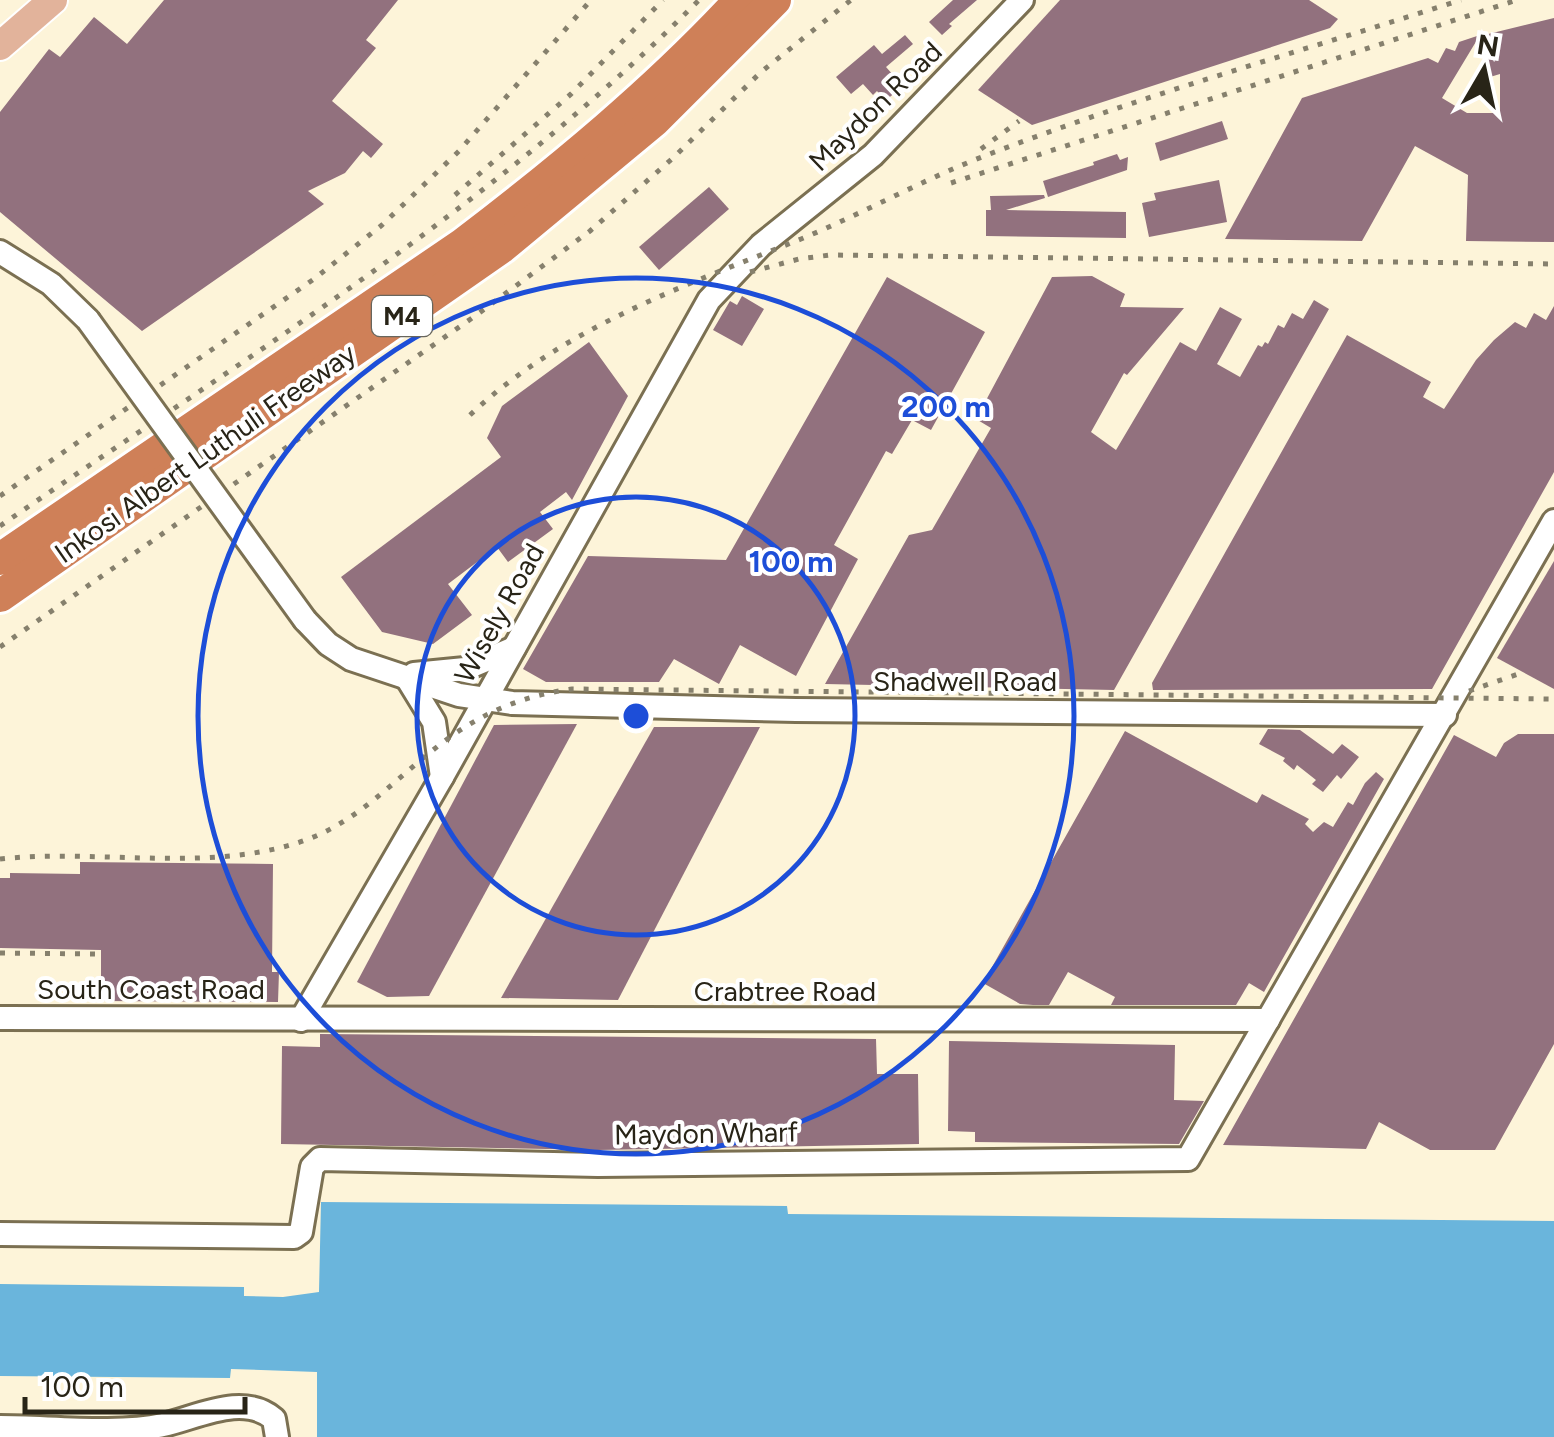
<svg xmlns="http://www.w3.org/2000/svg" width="1554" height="1437" font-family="Figtree,sans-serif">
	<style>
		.water { fill: #6ab5dc }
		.building { fill: #92717e }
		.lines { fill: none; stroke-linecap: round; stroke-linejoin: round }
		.minor-casing { stroke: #7b7052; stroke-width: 28 }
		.major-casing { stroke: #fff; stroke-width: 32 }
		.highway-casing { stroke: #fff; stroke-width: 38 }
		.minor { stroke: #fff; stroke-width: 22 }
		.major { stroke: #e2b39b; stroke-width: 28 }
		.highway { stroke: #cf8058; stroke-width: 32 }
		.rail { stroke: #86806d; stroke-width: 5; stroke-dasharray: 5 10; stroke-linecap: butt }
		.minor-bridge-casing { stroke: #7b7052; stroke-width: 28; stroke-linecap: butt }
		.minor-bridge { stroke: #fff; stroke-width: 22 }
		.ring { fill: none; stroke: #1d4ed8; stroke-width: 5 }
		.labels { text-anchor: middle; stroke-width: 8; stroke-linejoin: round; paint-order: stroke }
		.shield { fill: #fff; stroke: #68665d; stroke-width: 2.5 }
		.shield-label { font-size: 25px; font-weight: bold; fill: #282417 }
		.street-label { font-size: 28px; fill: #282417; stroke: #fff }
		.centre { fill: #1d4ed8; stroke: #fff; stroke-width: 5 }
		.ring-label { font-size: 30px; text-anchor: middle; font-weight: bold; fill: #1d4ed8; stroke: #fff; stroke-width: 8; stroke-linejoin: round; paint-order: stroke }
	</style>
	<rect width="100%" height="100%" fill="#fdf4d9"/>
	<polygon class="water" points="321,1202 787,1206 788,1214 1554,1221 1554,1437 317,1437 317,1372 231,1369 230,1378 0,1376 0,1284 244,1287 244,1296 283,1297 319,1292"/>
	<g class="building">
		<polygon points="164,0 398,0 366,40 376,48 332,101 383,144 371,158 363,151 345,173 308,191 324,204 142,331 0,212 0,112 49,49 60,57 94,17 127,44"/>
		<polygon points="953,0 977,0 949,24 952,26 942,35 929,22"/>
		<polygon points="1060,0 1309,0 1338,19 1330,28 1032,125 978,90"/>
		<polygon points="1554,18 1554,242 1466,241 1468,175 1415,146 1362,241 1225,239 1302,98 1428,58 1438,63 1446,48 1455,51 1459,42 1480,35 1442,98 1467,113 1500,113 1500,74 1490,77 1480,36"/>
		<polygon points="905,35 913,44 886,67 903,86 885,101 877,91 873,95 863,84 851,94 836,77 874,45 882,54"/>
		<polygon points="1222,121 1228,139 1160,161 1155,143"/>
		<polygon points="1117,154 1120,160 1128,157 1127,170 1048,197 1043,181 1094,165 1093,162"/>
		<polygon points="1219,180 1227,222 1149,237 1142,203 1156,200 1154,193"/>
		<polygon points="709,187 729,209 659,270 639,247"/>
		<polygon points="1044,195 1045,198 1006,210 1126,212 1126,238 986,236 986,210 991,210 990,196"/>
		<polygon points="1092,276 1125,294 1120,307 1184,308 1127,375 1124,373 1091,432 1116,450 1180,342 1196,351 1220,307 1242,319 1217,364 1240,377 1258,345 1262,347 1265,342 1268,344 1278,325 1284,328 1292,313 1303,319 1314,300 1329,309 1114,690 825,684 909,535 932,530 991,428 976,419 1052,277"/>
		<polygon points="887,277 985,332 931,430 912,420 892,454 886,451 834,545 858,559 796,676 740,645 719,684 674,659 659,682 546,682 523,669 588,556 726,560"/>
		<polygon points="742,296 764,309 742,346 713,330 730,301 737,305"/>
		<polygon points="1554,306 1554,472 1432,689 1153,690 1152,683 1347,335 1431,382 1423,397 1444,409 1476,360 1494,340 1515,322 1526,328 1534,313 1546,320"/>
		<polygon points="589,342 628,396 572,500 566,492 540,512 553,529 508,562 497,547 448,584 472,615 433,644 382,632 341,577 501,457 487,438 502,406"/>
		<polygon points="1554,561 1554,689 1497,658"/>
		<polygon points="577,724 429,996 387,997 357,982 494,725"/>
		<polygon points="654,727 760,727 618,1000 501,998"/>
		<polygon points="1268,729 1300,730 1333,754 1342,744 1359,757 1341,779 1337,775 1323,792 1312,784 1316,780 1297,765 1294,770 1283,761 1285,758 1259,744"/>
		<polygon points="1125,731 1257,803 1262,794 1309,819 1305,824 1313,832 1324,822 1333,827 1348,802 1353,805 1365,783 1376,772 1384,779 1264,992 1249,983 1236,1005 1111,1005 1115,997 1068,972 1049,1005 1033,1005 1020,1004 983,983"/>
		<polygon points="1518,734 1554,734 1554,1044 1495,1150 1430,1150 1379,1122 1366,1149 1223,1145 1454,735 1496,757 1504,743"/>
		<polygon points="80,862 273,864 272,972 279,972 278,1002 101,1001 101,950 0,948 0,878 10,878 10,873 80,874"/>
		<polygon points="320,1034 876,1039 877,1074 918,1074 919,1144 598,1150 281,1144 282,1046 320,1047"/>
		<polygon points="949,1041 1175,1045 1174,1100 1204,1101 1179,1144 975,1142 975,1132 948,1131"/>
	</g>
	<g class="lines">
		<defs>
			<g id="minor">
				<polyline points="0,252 51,284 88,320"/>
				<polyline points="305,620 328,644 351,659 459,695 512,703 796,710 1445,715"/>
				<polyline points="414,674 465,669 514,648"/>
				<polyline points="407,678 434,722 442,777"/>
				<polyline points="0,1018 1268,1020"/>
				<polyline points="301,1020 442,777 709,300 761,245 873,155 1022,0"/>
				<polyline points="0,1234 294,1237 301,1232 312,1167 320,1159 598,1165 1188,1159 1554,521"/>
				<path d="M0,1427C49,1427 116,1435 163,1425C196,1418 243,1392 274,1419L277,1437"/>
			</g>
			<polyline id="major" points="0,46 53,0"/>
			<g id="highway">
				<path d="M0,559L463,244C560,170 657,90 740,0"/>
				<polyline points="0,596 502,247 654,121 775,0"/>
			</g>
		</defs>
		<use href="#minor" class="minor-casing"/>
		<use href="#major" class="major-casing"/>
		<use href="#highway" class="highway-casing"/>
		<use href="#minor" class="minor"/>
		<use href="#major" class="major"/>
		<use href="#highway" class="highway"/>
		<g class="rail">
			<polyline points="981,149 1019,121"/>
			<polyline points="951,183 1517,0"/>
			<polyline points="455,195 571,94 663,0"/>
			<polyline points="750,272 799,259 830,255 1554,264"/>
			<path d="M470,415C562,328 686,285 801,239C864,213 924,179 987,155C1142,95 1303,51 1461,0"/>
			<polyline points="0,496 314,279 382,225 459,151 591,0"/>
			<path d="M0,526C240,361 493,208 699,0"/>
			<polyline points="0,647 475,316 590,231 673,158 761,72 851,0"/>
			<polyline points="1469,691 1521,673"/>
			<path d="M0,859C100,848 216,875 311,838C364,817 401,773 446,740C484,712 525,695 572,689L1554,699"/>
			<polyline points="0,953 96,954"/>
		</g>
		<defs>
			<polyline id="minor-bridge" points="88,320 305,620"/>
		</defs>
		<use href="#minor-bridge" class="minor-bridge-casing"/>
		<use href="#minor-bridge" class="minor-bridge"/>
	</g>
	<g class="ring">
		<circle cx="636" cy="716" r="219"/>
		<circle cx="636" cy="716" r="438"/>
	</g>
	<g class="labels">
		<rect class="shield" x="372" y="296" width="60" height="40" rx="8"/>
		<g class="shield-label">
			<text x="402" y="325">M4</text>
		</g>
		<g class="street-label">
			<text transform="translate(875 106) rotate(-44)" y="10">Maydon Road</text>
			<text transform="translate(205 453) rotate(-35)" y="10">Inkosi Albert Luthuli Freeway</text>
			<text transform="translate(499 613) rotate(-61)" y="10">Wisely Road</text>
			<text x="965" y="691">Shadwell Road</text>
			<text x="151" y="999">South Coast Road</text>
			<text x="785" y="1001">Crabtree Road</text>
			<text transform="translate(706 1133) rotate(-1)" y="10">Maydon Wharf</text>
		</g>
	</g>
	<circle cx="636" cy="716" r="15" class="centre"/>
	<g class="ring-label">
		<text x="946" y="417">200 m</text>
		<text x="791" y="572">100 m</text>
	</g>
	<g transform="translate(1484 70) rotate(9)" stroke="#ffffff" stroke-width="8" paint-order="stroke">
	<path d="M0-8L18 38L0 25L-18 38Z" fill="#282417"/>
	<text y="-15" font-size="28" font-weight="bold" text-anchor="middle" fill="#282417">N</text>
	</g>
	<path d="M25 1397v15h220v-15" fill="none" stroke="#282417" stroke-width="5"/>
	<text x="40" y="1397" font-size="30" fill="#282417" stroke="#ffffff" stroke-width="8" paint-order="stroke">100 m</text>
</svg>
